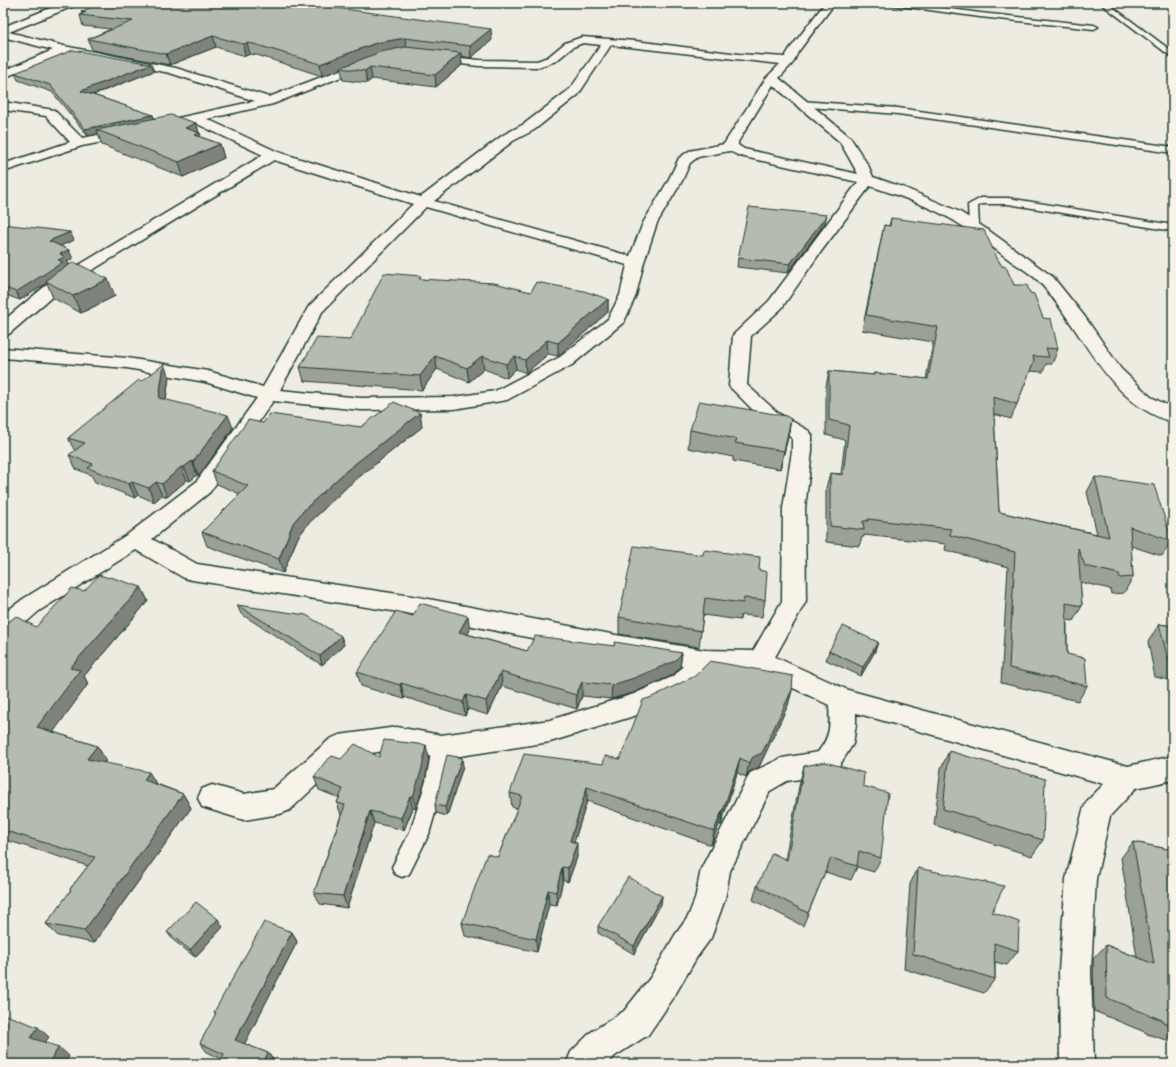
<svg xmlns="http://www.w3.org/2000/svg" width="1176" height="1067" font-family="'Balsamiq Sans',sans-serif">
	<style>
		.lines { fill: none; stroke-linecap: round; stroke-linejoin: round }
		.lane-casing { stroke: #1f3d34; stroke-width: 3 }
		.street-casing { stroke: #1f3d34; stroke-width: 3 }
		.lane { fill: #f7f3e8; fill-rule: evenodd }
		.street { fill: #f7f3e8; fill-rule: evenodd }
		.wall { fill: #9ca197; stroke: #1f3d34 }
		.shaded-wall { fill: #7f837b; stroke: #1f3d34 }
		.building { fill: #b5bbb0; stroke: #1f3d34 }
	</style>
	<rect width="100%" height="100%" fill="#eeece1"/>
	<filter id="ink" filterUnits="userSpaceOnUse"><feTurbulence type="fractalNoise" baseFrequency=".025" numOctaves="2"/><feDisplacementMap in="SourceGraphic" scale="8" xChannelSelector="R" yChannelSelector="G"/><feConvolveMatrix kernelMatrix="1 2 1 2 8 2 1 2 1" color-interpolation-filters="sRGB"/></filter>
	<g filter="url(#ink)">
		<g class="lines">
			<defs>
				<g id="lane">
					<polygon points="890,3 908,3 980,13 1094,25 1098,27 1094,29 980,17 893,5"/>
					<polygon points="1100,3 1107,3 1173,52 1173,58"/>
					<polygon points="800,101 898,108 1173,147 1173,153 898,114 797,106 796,104 797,102"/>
					<polygon points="981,198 1008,198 1173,225 1173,231 1008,204 983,204 978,206 979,227 974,230 970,229 969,227 968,205"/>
					<polygon points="441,739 447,741 450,747 444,781 429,834 409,874 402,877 395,874 392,867 410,832 426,781 432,747 435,741"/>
				</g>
				<g id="street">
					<path d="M63,3H77L76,5L9,32L64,46L176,68L269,97L366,60H374L376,62L374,64L273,104L207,119L278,152L421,197L503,135L524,124L570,89L601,45L583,43L573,47L556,61L538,67L479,66L433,61L429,60L427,58L429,56L433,55L479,60L537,61L548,57L565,43L582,37L635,41L739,54L785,57L789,50L825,3H835L798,52L793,63L779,78L850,137L869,167L873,177L905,188L960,212L988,230L1053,277L1085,317L1121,369L1151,397L1173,408V422C1108,405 1083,330 1042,285C1034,275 1021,268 1011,261C991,246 972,231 951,219C929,206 895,194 870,186L817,257L781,309L751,336L747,385L778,413L809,431L812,435V451L805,508L806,601L775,657L848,690L1128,766L1173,756V780L1136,788L1110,816L1096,879L1091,970L1094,1064H1060L1059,970L1066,879L1083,810L1087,801L1104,784L856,713V724L853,744L836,771L826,775L787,781L770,791L730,871L725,899L711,938L697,957L672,1000L648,1035L615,1056L607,1064H566L571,1052L591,1032L624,1011L650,978L675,935L688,917L695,899L701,869L750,773L782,758L818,752C831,735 830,726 829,705L757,671L711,670L692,690L650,711L550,742L441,759L397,749L346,757L290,810L280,814L244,820L202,807L198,798L202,789L212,785L244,794L273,789L330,739L339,735L397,727L441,735L550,720L634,694L674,676L683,666L616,655L418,615L192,580L184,578L136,550L39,611L12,635L3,637V614L23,599L128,534L196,482L257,398L205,382L127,368L3,358V348L127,358L208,371L263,387L309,306L413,204L274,160L61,289L9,334L3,335V321L49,283L263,155L193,122L160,130L155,129L154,126L155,123L255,101L170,73L65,53L3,78V71L53,50L3,37V27ZM611,45L780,64L766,78L724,144L689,151L679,158L668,181L643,223L630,256L434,201L513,141L534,130L578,95ZM773,85L840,142L858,174L744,149L738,145V142ZM729,151L740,156L858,182L769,301L733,335L729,386L764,421L792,438V451L783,508L782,601L753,651L705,650L616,635L418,597L197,564L152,539L210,492L273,401L361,410L454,409L507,400L572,365L624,322L636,295L644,262L657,223L682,181L690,163L698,157ZM426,207L627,265L620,295L608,319L560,357L495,391L454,397L361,398L280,390L322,312Z"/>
					<polygon points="3,102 54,110 82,138 129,129 134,130 135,133 134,136 82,146 3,172 3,164 70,142 46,116 3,110"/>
				</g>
			</defs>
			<use href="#lane" class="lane-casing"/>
			<use href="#street" class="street-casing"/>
			<use href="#lane" class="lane"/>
			<use href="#street" class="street"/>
		</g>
		<g class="wall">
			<polygon points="81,12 492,40 471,58 461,56 462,65 436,87 372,79 367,83 343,80 341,69 322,76 257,55 250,54 245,56 216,47 170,65 92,50 88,39 111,29 83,26 80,15 82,14"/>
			<polygon points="154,71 93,95 153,115 154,118 196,123 199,133 200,133 201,137 220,144 224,158 183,177 102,145 98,134 88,136 52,92 18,80 15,73"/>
			<polygon points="891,218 998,260 1014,285 1030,293 1058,349 1052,364 1046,364 1043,372 1030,371 1011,419 994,414 999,512 1097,534 1087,492 1095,477 1172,541 1162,556 1131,546 1133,577 1124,593 1111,594 1110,589 1080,582 1082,606 1073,621 1067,620 1067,654 1087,686 1078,701 1001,683 1008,567 945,550 946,544 864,535 864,537 862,537 859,546 826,542 826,488 830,473 841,474 845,440 826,435 826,386 829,371 874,375 874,373 926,379 933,342 862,330 884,225 889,226"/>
			<polygon points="825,223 788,273 737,267 738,258"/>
			<polygon points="3,224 74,240 60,246 73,259 67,261 69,265 115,296 81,313 53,298 47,283 20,300 3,294"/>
			<polygon points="421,279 531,292 608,299 608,312 558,356 548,354 526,373 516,369 507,378 484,369 469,382 437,369 422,390 304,381 300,367 350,340"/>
			<polygon points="169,377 166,400 233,428 199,476 197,475 190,481 187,480 167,497 162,495 154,502 138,495 135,498 95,482 91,475 76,469 69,455 75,451 68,438 142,381"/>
			<polygon points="420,413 422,427 349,485 309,523 298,537 283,573 207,546 202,532 240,494 217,484 212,471 263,423 361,427"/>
			<polygon points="791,419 788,437 780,469 733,461 733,457 688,448 690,430"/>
			<polygon points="759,570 765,600 762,617 741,615 740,620 703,615 699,647 619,634 619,617"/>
			<polygon points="141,587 148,601 84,676 88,684 53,732 97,746 106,760 104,763 157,784 183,794 191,808 94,943 58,936 46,924 71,891 70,889 88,866 3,839 3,626 36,627 84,591"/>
			<polygon points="237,605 341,636 344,645 322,665 241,614"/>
			<polygon points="1159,624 1173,626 1173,681 1155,677 1148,642"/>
			<polygon points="470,630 467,634 527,651 614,646 682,653 680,667 673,675 633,693 611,699 582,696 577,709 502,686 488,715 468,709 465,716 404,697 404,699 361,686 357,672"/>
			<polygon points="878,642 875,651 861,676 826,660 829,651"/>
			<polygon points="792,690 788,705 759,767 749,772 746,777 737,773 721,825 719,825 711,845 587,801 574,842 577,857 568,882 563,880 557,905 549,904 537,952 465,936 462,923 498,857 517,809 512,807 510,793 620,759"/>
			<polygon points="949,751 1043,840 1032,856 934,825 941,768"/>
			<polygon points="429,758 425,781 416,809 413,808 404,830 374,823 347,908 320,904 314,893 341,815 337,803 339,798 319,790 314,777 341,759"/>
			<polygon points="463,766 447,816 436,813 435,805"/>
			<polygon points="804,766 863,786 881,858 874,872 857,867 851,880 825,872 803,926 753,900 757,886 785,859 800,781"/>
			<polygon points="1133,842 1173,850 1173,1042 1147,1034 1147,1033 1094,1011 1093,959 1106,945 1137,957 1121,858"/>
			<polygon points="918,868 992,912 1018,951 1007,965 995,962 995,979 984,993 904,969 910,884"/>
			<polygon points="662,896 661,904 634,954 598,933 598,926"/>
			<polygon points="223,927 195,957 173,940 167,932"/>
			<polygon points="292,932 297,942 244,1044 268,1053 274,1061 222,1059 207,1052 200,1043 216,1015 214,1012"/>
		</g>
		<g class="shaded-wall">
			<polygon points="491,29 492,40 471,58 470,46"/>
			<polygon points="213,36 216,47 170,65 166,54"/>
			<polygon points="405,38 407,50 340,68 341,69 322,76 320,64 376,43"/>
			<polygon points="247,43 250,54 245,56 243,44"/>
			<polygon points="461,53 462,65 436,87 435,75"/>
			<polygon points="151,64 154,71 84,98 81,91"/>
			<polygon points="370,67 372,79 367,83 365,71"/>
			<polygon points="153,115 155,122 97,130 98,134 88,136 85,129"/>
			<polygon points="196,123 199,133 200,133 204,148 185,128"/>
			<polygon points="220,144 224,158 183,177 179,162"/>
			<polygon points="827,215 825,223 788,273 790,264"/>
			<polygon points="70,232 74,240 53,249 49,241"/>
			<polygon points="69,250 73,259 67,261 69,265 65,267 66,271 46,281 47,283 20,300 16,292 58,260 60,254"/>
			<polygon points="108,279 115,296 81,313 73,296"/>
			<polygon points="608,299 608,312 558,356 558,343"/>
			<polygon points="547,340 548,354 526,373 525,360"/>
			<polygon points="435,356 437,369 422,390 420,376"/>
			<polygon points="482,356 484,369 469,382 467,368"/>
			<polygon points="515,356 516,369 507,378 506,364"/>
			<polygon points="164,364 169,377 164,412 159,398"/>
			<polygon points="420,413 422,427 349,485 309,523 298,537 283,573 279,559 293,523 305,509 346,471"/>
			<polygon points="228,415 233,428 199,476 193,462"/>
			<polygon points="791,419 788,437 780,469 784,451"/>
			<polygon points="192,461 197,475 190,481 184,467"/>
			<polygon points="181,467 187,480 167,497 162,484"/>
			<polygon points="132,482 138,495 135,498 129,484"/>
			<polygon points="156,482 162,495 154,502 149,488"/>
			<polygon points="141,587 148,601 84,676 88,684 47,741 37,727 70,668"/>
			<polygon points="468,616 470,630 461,646 459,632"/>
			<polygon points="341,636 344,645 322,665 320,656"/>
			<polygon points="878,642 875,651 861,676 863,667"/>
			<polygon points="682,653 680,667 673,675 633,693 611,699 612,685"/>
			<polygon points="501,672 502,686 488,715 486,701"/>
			<polygon points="582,682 582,696 577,709 576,695"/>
			<polygon points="401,683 404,697 404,699 400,685"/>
			<polygon points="792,690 788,705 759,767 749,772 746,777 749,763"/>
			<polygon points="466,695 468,709 465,716 463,702"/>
			<polygon points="426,745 429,758 425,781 416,809 413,797"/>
			<polygon points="97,746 106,760 96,773 87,759"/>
			<polygon points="462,758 463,766 447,816 445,807"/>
			<polygon points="740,758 737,773 721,825 723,811"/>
			<polygon points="149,772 157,785 144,780"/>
			<polygon points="587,787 587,801 570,855 570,841"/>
			<polygon points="183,794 191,808 94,943 84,931"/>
			<polygon points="410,796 413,808 404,830 401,818"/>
			<polygon points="370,811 374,823 347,908 343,896"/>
			<polygon points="722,811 719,825 711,845 714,831"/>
			<polygon points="577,843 577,857 568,882 568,868"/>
			<polygon points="562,867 563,880 557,905 556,892"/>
			<polygon points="548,890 549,904 537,952 536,939"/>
			<polygon points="662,896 661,904 634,954 634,946"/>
			<polygon points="218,919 223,927 195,957 190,950"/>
			<polygon points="292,932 297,942 242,1049 235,1040"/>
			<polygon points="38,1027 49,1037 42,1047 31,1038"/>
			<polygon points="59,1047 69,1056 65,1064 48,1064"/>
			<polygon points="268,1053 274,1061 272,1064 262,1064"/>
		</g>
		<g class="building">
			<polygon points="99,3 300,3 491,29 470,46 405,38 376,43 320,64 254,44 247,43 243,44 213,36 166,54 88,39 133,21 80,15 86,12 81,12"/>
			<polygon points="406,47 461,53 435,75 370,67 365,71 340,68 380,52"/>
			<polygon points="73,50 151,64 81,91 153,115 85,129 50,85 15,73"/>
			<polygon points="171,115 196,123 185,128 200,133 195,135 220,144 179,162 97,130"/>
			<polygon points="749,207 827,215 790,264 738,258"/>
			<polygon points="891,218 984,230 998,260 1002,266 1006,267 1014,285 1027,285 1030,293 1034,294 1043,318 1051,319 1058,349 1046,348 1049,357 1033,356 1034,361 1017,404 993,397 999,512 1109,537 1095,477 1154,485 1172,541 1130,527 1133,577 1120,578 1119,574 1085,566 1078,548 1082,606 1066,603 1067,654 1085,658 1087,686 1009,668 1015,552 950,535 951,529 868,519 868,521 863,521 864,530 830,526 830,473 843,475 849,425 829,420 829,371 874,375 874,373 928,379 938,327 866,315 884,225 890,226"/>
			<polygon points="3,224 70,232 49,241 69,250 60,254 65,257 58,260 63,262 16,292 3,287"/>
			<polygon points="74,262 108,279 73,296 46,281 55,273"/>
			<polygon points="384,273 421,276 419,279 494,283 531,292 536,282 584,291 608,299 558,343 547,340 525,360 515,356 506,364 482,356 467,368 435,356 420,376 300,367 317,338 350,340"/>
			<polygon points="164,364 159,398 228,415 193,462 192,461 184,467 181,467 162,484 156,482 149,488 132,482 129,484 88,468 93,464 69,455 85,443 68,438 139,380 142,381"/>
			<polygon points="699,401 786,416 791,419 784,451 735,443 737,439 690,430"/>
			<polygon points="394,402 420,413 346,471 305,509 293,523 279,559 202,532 248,486 212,471 248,420 263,423 270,414 361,427"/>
			<polygon points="634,546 703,555 704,550 760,557 759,570 767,572 765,600 744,598 743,603 705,598 701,631 619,617"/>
			<polygon points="99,575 109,578 110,577 141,587 70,668 80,670 37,727 97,746 87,759 149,772 144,780 183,794 84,931 46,924 71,890 70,889 95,857 81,854 3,830 3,626 16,616 36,627 72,588 84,591"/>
			<polygon points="420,603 468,616 459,632 527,651 535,636 614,646 615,642 682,653 675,661 634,678 612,685 582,682 576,695 501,672 486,701 466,695 463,702 401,683 400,685 357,672 396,611 413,616"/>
			<polygon points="237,605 306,615 341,636 320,656"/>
			<polygon points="1159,624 1173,626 1173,660 1168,659"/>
			<polygon points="843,626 878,642 863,667 829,651"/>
			<polygon points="710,661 793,676 792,690 762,753 753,757 749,763 740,758 723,811 722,811 714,831 587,787 570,841 577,843 568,868 562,867 556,892 548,890 536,939 462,923 487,854 498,857 522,796 510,793 524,754 603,764 605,756 620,759 643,700 652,697 695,676"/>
			<polygon points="384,740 426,745 422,768 413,797 410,796 401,818 370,811 343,896 314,893 345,805 337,803 343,789 314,777 325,762 332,756 341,759 355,744 379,757"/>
			<polygon points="949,751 1045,779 1043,840 943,809"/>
			<polygon points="447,755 462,758 445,807 435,805"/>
			<polygon points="825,762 864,773 863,786 888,793 881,858 859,851 857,866 831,858 808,913 757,886 772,853 787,860 804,766"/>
			<polygon points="1133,842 1173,850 1173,1025 1163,1022 1162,1020 1107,998 1106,945 1154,964"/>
			<polygon points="918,868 1004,886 992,912 1019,922 1018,951 994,943 995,979 913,954"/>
			<polygon points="628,877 662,896 634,946 598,926"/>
			<polygon points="196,902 218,919 190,950 167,932"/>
			<polygon points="264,922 292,932 235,1040 268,1053 262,1064 219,1064 224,1054 200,1043 216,1013 214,1012"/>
			<polygon points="3,1014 38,1027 31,1038 59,1047 48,1064 3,1064"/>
		</g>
	</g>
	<rect width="1176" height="1067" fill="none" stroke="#f7f3e8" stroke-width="16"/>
	<rect x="8" y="8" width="1160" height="1051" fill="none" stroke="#1f3d34" stroke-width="1.5" filter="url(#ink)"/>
</svg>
